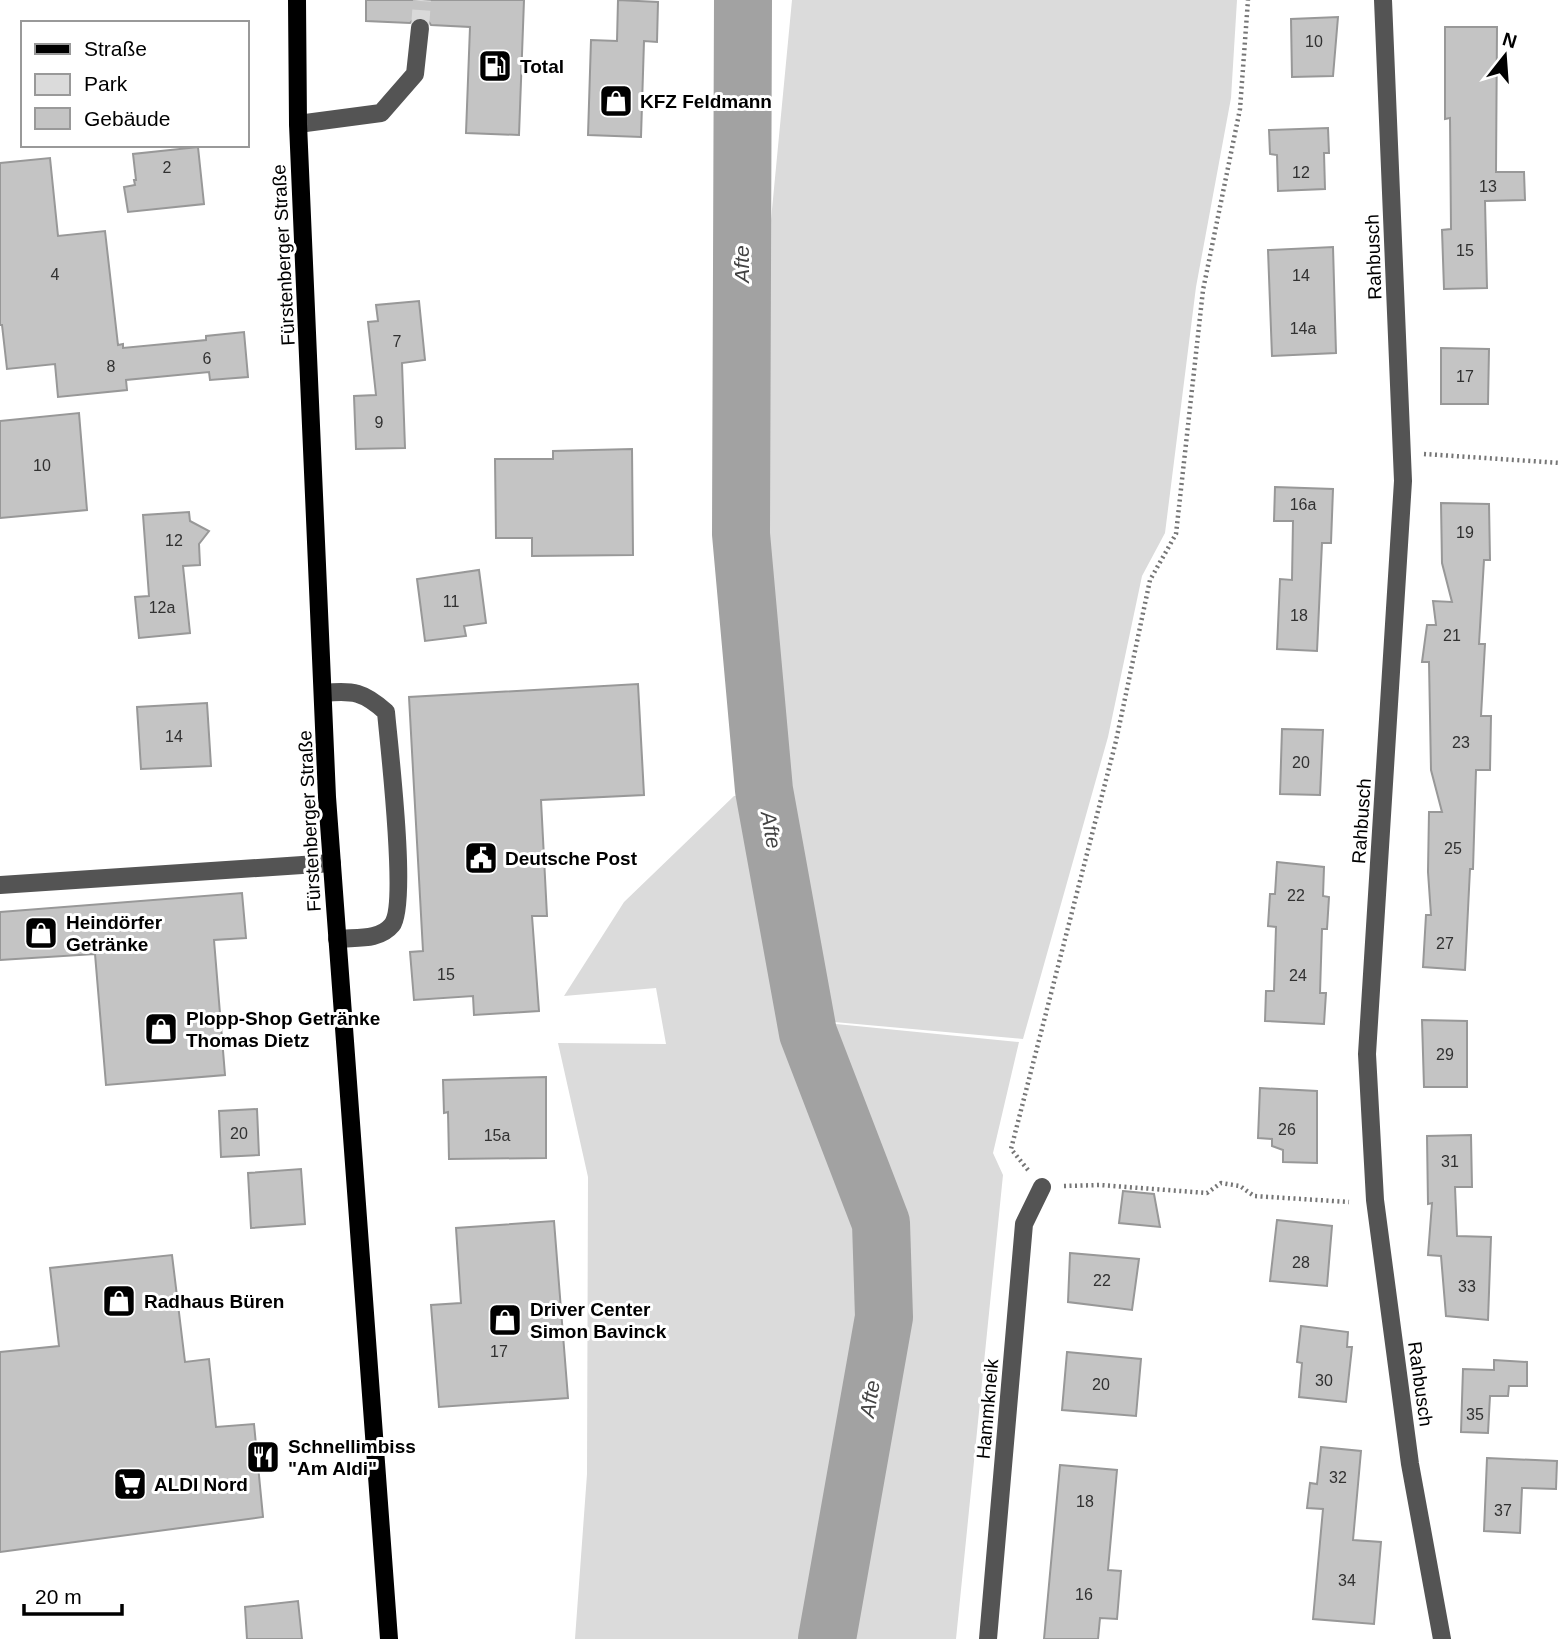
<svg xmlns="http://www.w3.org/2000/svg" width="1561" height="1639" font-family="Arial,sans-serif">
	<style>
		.green { fill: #dbdbdb }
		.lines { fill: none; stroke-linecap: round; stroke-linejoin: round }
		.river { stroke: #a2a2a2; stroke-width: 58 }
		.building { fill: #c4c4c4; stroke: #989898; stroke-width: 2 }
		.minor-tunnel { stroke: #d9d9d9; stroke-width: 18; stroke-dasharray: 18 9; stroke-linecap: butt }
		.path { stroke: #767676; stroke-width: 4.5; stroke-dasharray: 2 3.5; stroke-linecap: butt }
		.minor { stroke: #545454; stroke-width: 18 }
		.major { stroke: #000; stroke-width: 18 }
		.labels { text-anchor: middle; stroke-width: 6; stroke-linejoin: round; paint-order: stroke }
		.number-label { font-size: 16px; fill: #313131 }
		.poi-label { font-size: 19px; font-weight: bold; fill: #000; stroke: #fff; text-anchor: start }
		.street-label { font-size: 19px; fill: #000; stroke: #fff }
		.water-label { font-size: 21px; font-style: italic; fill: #434343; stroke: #fff }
	</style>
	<rect width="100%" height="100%" fill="#fff"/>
	<g class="green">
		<polygon points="792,0 1237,0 1231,98 1196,287 1165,533 1142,576 1108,737 1023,1039 823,1021 787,790 764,547 760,335"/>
		<polygon points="756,794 796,1035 872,1227 875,1337 811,1639 575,1639 587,1474 588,1177 558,1043 666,1044 656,988 564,996 624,902 734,796"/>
		<polygon points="826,1023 1019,1042 993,1153 1003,1175 956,1639 842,1639 902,1320 900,1213"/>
	</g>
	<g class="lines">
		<polyline class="river" points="743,0 741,534 764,790 808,1033 881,1223 884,1317 827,1639"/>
	</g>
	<g class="building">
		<polygon points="366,0 524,0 519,135 466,133 470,27 431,25 427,19 421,17 415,18 410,23 366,21"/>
		<polygon points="618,0 658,2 657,42 644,41 641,137 588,135 591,40 617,41"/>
		<polygon points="1338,17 1333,76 1292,77 1291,19"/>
		<polygon points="1445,27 1497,27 1496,172 1524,172 1525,200 1485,201 1487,288 1444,289 1442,230 1451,229 1450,118 1445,119"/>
		<polygon points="1328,128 1329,153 1324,153 1325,189 1278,191 1277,155 1270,154 1269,130"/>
		<polygon points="198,147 204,204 128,212 124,187 135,185 134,180 136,180 133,154"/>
		<polygon points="50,158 58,236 105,231 118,345 123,344 123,348 206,340 206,336 244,332 248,377 210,380 209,372 126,380 127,390 58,397 55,364 7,369 2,325 0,325 0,163"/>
		<polygon points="1333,247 1336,353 1272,356 1268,250"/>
		<polygon points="419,301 425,360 402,363 405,448 356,449 354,396 376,395 368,322 378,321 376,305"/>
		<polygon points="1441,348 1489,349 1488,404 1441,404"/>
		<polygon points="79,413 87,510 0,518 0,421"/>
		<polygon points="632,449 633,555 532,556 532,538 496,538 495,459 553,459 553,451"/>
		<polygon points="1275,487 1333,489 1331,543 1322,543 1317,651 1277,649 1280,579 1292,580 1293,521 1274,521"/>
		<polygon points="1441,503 1489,504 1490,560 1484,560 1479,644 1485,644 1481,716 1491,716 1490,770 1476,770 1473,869 1470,869 1465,970 1423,967 1426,915 1431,915 1428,872 1429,812 1442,812 1431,770 1429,662 1422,662 1427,625 1436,625 1433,601 1452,602 1442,563"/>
		<polygon points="189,512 190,521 209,531 199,544 200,565 183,566 190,633 139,638 135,597 149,596 143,515"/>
		<polygon points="479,570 486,623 464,626 466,636 425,641 417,579"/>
		<polygon points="638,684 644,795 541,800 547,916 532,916 539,1011 474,1015 473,996 414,1000 410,952 423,951 409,697"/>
		<polygon points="207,703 211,766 141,769 137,707"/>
		<polygon points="1282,729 1323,730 1320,795 1280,794"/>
		<polygon points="1277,862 1324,867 1323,896 1329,897 1327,929 1322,929 1320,993 1326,993 1324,1024 1265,1021 1266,991 1274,991 1276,927 1268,926 1270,894 1275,894"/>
		<polygon points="242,893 246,938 214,940 225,1075 106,1085 95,954 0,960 0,912"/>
		<polygon points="1422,1020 1467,1021 1467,1087 1424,1087"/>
		<polygon points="546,1077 546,1158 449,1159 448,1112 444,1113 443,1080"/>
		<polygon points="1260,1088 1317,1091 1317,1163 1283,1162 1283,1150 1272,1146 1272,1139 1258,1138"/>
		<polygon points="257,1109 259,1155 221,1157 219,1111"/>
		<polygon points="1471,1135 1472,1187 1455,1187 1457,1236 1491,1237 1488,1320 1446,1316 1441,1256 1428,1255 1432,1203 1428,1204 1427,1136"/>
		<polygon points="301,1169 305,1224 251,1228 248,1173"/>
		<polygon points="1123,1191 1154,1194 1160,1227 1119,1223"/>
		<polygon points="1277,1220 1332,1226 1327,1286 1270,1281"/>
		<polygon points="554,1221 568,1398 439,1407 431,1305 461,1303 456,1228"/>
		<polygon points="1070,1253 1139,1259 1132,1310 1068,1302"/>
		<polygon points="172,1255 185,1362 209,1359 216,1427 254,1424 263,1517 0,1552 0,1352 59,1346 50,1268"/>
		<polygon points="1301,1326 1348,1332 1347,1347 1352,1347 1346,1402 1299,1397 1302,1363 1297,1362"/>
		<polygon points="1067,1352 1141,1359 1136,1416 1062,1410"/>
		<polygon points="1494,1360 1527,1362 1527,1386 1509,1386 1508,1396 1490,1396 1488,1433 1461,1432 1463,1369 1494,1370"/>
		<polygon points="1321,1447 1361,1451 1353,1540 1381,1542 1374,1624 1313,1619 1323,1509 1307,1508 1310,1483 1317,1484"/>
		<polygon points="1487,1458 1557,1461 1556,1489 1522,1488 1520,1533 1484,1531"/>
		<polygon points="1060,1465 1117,1470 1108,1570 1121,1571 1117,1619 1100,1618 1098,1639 1044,1639"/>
		<polygon points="298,1601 302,1639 247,1639 245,1607"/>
	</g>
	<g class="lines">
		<polyline class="minor-tunnel" points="420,28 422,0"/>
		<g class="path">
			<polyline points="1424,454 1561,463"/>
			<polyline points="1028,1170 1011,1149 1116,741 1150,580 1176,534 1203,290 1240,109 1248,0"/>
			<polyline points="1064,1186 1100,1185 1207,1193 1221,1183 1240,1186 1254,1196 1349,1202"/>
		</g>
		<g class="minor">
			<polyline points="1383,0 1403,481 1367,1054 1375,1200 1410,1464 1442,1639"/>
			<polyline points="298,124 381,113 415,74 420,28"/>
			<path d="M324,693C353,690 364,692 386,712C389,746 408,905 392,925C379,941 356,937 337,939"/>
			<polyline points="0,885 332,863"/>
			<polyline points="988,1639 1024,1224 1042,1187"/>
		</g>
		<polyline class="major" points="297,0 298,124 327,797 389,1639"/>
	</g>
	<defs>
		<symbol id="fuel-square" viewBox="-11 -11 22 22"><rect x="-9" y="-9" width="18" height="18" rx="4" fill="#000" stroke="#fff"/><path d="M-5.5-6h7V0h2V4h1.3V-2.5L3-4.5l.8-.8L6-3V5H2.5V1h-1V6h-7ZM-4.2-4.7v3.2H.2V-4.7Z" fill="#fff"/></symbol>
		<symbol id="shop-square" viewBox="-11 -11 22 22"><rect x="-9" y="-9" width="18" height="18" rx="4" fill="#000" stroke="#fff"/><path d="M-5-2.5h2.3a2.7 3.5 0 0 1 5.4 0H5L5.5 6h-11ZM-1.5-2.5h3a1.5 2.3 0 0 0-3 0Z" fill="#fff"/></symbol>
		<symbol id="civic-square" viewBox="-11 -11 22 22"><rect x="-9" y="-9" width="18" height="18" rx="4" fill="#000" stroke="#fff"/><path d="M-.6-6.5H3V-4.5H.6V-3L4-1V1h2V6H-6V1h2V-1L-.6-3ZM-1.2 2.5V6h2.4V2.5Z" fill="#fff"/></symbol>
		<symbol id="restaurant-square" viewBox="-11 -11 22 22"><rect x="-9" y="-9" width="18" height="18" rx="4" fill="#000" stroke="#fff"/><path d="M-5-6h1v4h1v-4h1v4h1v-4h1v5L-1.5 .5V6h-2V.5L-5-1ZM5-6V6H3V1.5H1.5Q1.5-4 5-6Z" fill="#fff"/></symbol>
		<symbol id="supermarket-square" viewBox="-11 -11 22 22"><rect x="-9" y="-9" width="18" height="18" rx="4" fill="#000" stroke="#fff"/><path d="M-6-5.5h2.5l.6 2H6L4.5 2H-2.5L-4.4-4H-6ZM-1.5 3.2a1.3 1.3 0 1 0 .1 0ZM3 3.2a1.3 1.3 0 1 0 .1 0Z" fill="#fff"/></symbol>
	</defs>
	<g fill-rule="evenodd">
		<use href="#fuel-square" x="476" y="47" width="38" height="38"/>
		<use href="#shop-square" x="597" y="82" width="38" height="38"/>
		<use href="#civic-square" x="462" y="839" width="38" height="38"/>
		<use href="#shop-square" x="22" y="914" width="38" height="38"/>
		<use href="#shop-square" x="142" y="1010" width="38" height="38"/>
		<use href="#shop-square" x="100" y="1282" width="38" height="38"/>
		<use href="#shop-square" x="486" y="1301" width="38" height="38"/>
		<use href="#restaurant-square" x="244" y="1438" width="38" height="38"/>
		<use href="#supermarket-square" x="111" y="1465" width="38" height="38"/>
	</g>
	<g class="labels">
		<g class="number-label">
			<text x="1314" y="47">10</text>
			<text x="167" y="173">2</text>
			<text x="1301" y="178">12</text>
			<text x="1488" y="192">13</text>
			<text x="1465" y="256">15</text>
			<text x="55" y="280">4</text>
			<text x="1301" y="281">14</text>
			<text x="1303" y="334">14a</text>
			<text x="397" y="347">7</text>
			<text x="207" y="364">6</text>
			<text x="111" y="372">8</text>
			<text x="1465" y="382">17</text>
			<text x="379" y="428">9</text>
			<text x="42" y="471">10</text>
			<text x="1303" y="510">16a</text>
			<text x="1465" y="538">19</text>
			<text x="174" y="546">12</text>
			<text x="451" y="607">11</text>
			<text x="162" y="613">12a</text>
			<text x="1299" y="621">18</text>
			<text x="1452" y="641">21</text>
			<text x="174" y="742">14</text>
			<text x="1461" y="748">23</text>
			<text x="1301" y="768">20</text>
			<text x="1453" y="854">25</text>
			<text x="1296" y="901">22</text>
			<text x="1445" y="949">27</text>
			<text x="446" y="980">15</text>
			<text x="1298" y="981">24</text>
			<text x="1445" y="1060">29</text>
			<text x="1287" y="1135">26</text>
			<text x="239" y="1139">20</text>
			<text x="497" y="1141">15a</text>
			<text x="1450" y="1167">31</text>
			<text x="1301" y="1268">28</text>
			<text x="1102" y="1286">22</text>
			<text x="1467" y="1292">33</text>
			<text x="499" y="1357">17</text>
			<text x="1324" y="1386">30</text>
			<text x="1101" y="1390">20</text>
			<text x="1475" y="1420">35</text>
			<text x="1338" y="1483">32</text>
			<text x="1085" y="1507">18</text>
			<text x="1503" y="1516">37</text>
			<text x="1347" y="1586">34</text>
			<text x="1084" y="1600">16</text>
		</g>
		<g class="poi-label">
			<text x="520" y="73">Total</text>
			<text x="640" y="108">KFZ Feldmann</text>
			<text x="505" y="865">Deutsche Post</text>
			<text x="66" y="929">Heindörfer<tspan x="66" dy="22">Getränke</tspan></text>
			<text x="186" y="1025">Plopp-Shop Getränke<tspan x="186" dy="22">Thomas Dietz</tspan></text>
			<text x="144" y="1308">Radhaus Büren</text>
			<text x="530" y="1316">Driver Center<tspan x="530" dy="22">Simon Bavinck</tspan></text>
			<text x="288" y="1453">Schnellimbiss<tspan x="288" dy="22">"Am Aldi"</tspan></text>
			<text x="154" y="1491">ALDI Nord</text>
		</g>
		<g class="street-label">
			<text transform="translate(283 255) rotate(-93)" y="7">Fürstenberger Straße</text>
			<text transform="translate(1373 257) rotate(-92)" y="7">Rahbusch</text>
			<text transform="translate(309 821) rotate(-93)" y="7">Fürstenberger Straße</text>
			<text transform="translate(1361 821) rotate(-86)" y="7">Rahbusch</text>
			<text transform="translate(1421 1384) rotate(82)" y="7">Rahbusch</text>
			<text transform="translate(987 1409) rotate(-85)" y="7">Hammkneik</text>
		</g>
		<g class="water-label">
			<text transform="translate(742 264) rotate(-90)" y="7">Afte</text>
			<text transform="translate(771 830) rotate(80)" y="7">Afte</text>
			<text transform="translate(870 1399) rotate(-80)" y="7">Afte</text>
		</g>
	</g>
	<rect x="21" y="21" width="228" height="126" fill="#ffffff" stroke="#999999" stroke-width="2"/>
	<rect x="35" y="44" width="35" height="10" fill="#000000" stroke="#999999" stroke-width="2"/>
	<text x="84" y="56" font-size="21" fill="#000000">Straße</text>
	<rect x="35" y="74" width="35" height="21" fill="#dbdbdb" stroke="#999999" stroke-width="2"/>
	<text x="84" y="91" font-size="21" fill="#000000">Park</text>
	<rect x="35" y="108" width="35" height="21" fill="#c4c4c4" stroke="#999999" stroke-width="2"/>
	<text x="84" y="126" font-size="21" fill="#000000">Gebäude</text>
	<g transform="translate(1505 56) rotate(17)" stroke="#ffffff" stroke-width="5" paint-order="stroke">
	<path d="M0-5L12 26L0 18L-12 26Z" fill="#000000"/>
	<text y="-10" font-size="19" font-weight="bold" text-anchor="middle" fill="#000000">N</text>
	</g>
	<path d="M24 1604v10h98v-10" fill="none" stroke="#000000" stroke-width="3.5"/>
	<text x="35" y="1604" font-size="21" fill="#000000" stroke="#ffffff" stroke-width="5" paint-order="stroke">20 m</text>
</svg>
